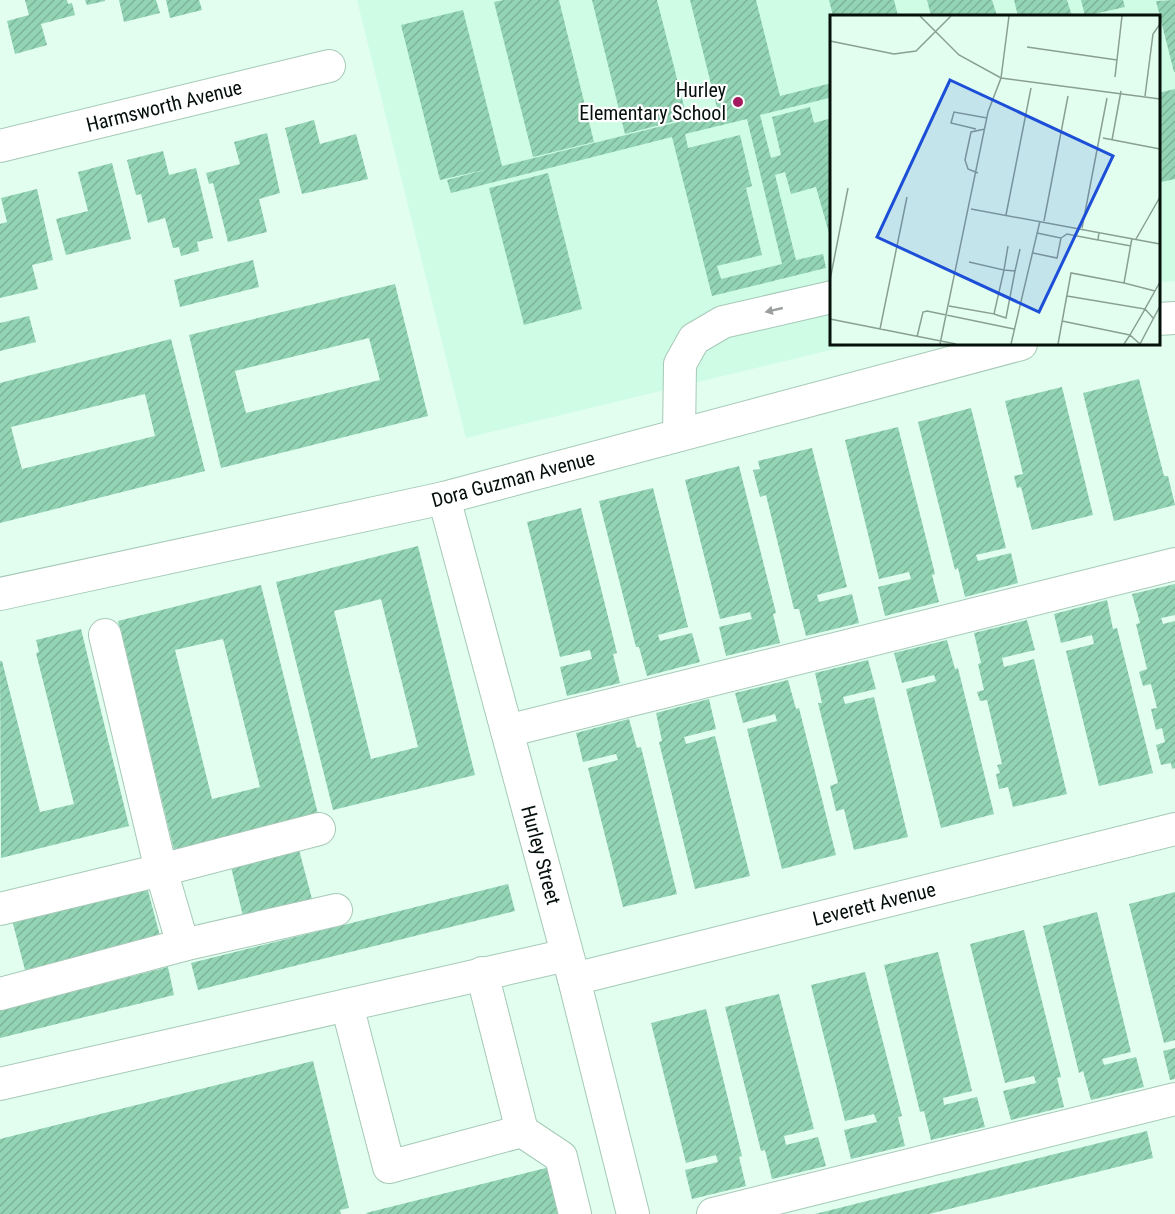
<svg xmlns="http://www.w3.org/2000/svg" width="1175" height="1214" font-family="'Roboto Condensed',sans-serif">
	<style>
		.built { fill: #cffce5 }
		.building { fill: url(#building-hatch); fill-rule: evenodd }
		.lines { fill: none; stroke-linecap: round; stroke-linejoin: round }
		.minor-casing { stroke: #a6c9b7; stroke-width: 34 }
		.minor { stroke: #fff; stroke-width: 32 }
		.oneway { fill: #9b9f9d }
		.poi-dot { fill: #a5195f; stroke: #fff; stroke-width: 2 }
		.labels { text-anchor: middle; stroke-width: 4.5; stroke-linejoin: round; paint-order: stroke }
		.poi-label { font-size: 20px; fill: #05100b; stroke: #fff; text-anchor: end }
		.street-label { font-size: 20px; fill: #05100b; stroke: #fff }
		.inset-road { fill: none; stroke: #899f94; stroke-width: 1.5 }
		.view { fill: #1d4ed8; fill-opacity: 0.15; stroke: #1d4ed8; stroke-width: 3 }
		.inset-edge { fill: none; stroke: #05100b; stroke-width: 3 }
	</style>
	<defs>
		<pattern id="building-hatch" width="6" height="6" patternUnits="userSpaceOnUse" patternTransform="scale(1.5)"><rect width="6" height="6" fill="#93d4b5"/><path d="M-1 1l2-2M0 6l6-6M5 7l2-2" fill="none" stroke="#7db59a"/></pattern>
	</defs>
	<rect width="100%" height="100%" fill="#e1feef"/>
	<polygon class="built" points="357,0 1175,0 1175,281 1159,282 1158,16 832,16 832,344 855,344 466,438"/>
	<g class="building">
		<polygon points="25,0 67,0 68,4 72,3 75,15 41,24 47,45 15,54 7,21 29,15"/>
		<polygon points="85,0 105,0 105,1 87,5"/>
		<polygon points="119,0 156,0 160,13 124,22"/>
		<polygon points="166,0 199,0 202,10 170,18"/>
		<polygon points="504,0 559,0 594,142 533,157 494,2"/>
		<polygon points="592,0 657,0 687,118 625,134"/>
		<path d="M690,0H756L780,96L832,83V94L830,95L832,96V107L829,98L760,115L771,158L781,155L772,117L810,107L814,123L832,118V244L816,187L791,194L785,172L775,175L796,260L823,254L826,268L712,296L672,137L451,193L447,180L488,169L440,180L401,25L463,10L502,166L718,112ZM747,119L782,264L721,279L717,266L762,255L746,188L752,186L740,135L688,148L685,134Z"/>
		<polygon points="829,0 894,0 898,16 833,16"/>
		<polygon points="927,0 992,0 997,16 931,16"/>
		<polygon points="1014,0 1067,0 1072,16 1018,16"/>
		<polygon points="1081,0 1123,0 1125,7 1085,16"/>
		<polygon points="1175,0 1175,72 1174,72 1156,1"/>
		<polygon points="1175,89 1175,179 1161,182 1158,171 1158,93"/>
		<polygon points="314,120 320,144 356,134 368,179 302,194 285,128"/>
		<polygon points="267,133 280,193 259,199 267,232 228,242 213,183 209,184 206,173 240,164 234,142"/>
		<polygon points="163,151 169,175 196,168 213,238 197,242 199,251 181,256 179,247 173,248 165,218 148,223 141,194 136,195 127,160"/>
		<polygon points="112,163 131,239 66,255 56,219 88,211 78,172"/>
		<polygon points="548,173 582,309 524,325 489,188"/>
		<polygon points="37,189 53,260 32,265 38,289 0,298 0,224 7,222 1,198"/>
		<polygon points="253,260 259,287 180,307 174,280"/>
		<path d="M395,284L428,416L221,468L189,335ZM369,338L380,380L246,413L235,371Z"/>
		<polygon points="29,316 36,342 0,351 0,323"/>
		<path d="M171,339L205,471L0,523V383ZM145,394L155,436L22,469L11,427Z"/>
		<polygon points="1139,379 1164,476 1168,476 1175,505 1114,521 1083,393"/>
		<polygon points="1062,387 1093,515 1032,530 1021,487 1017,488 1014,476 1023,474 1005,401"/>
		<polygon points="971,408 1006,548 976,555 978,561 1011,553 1018,583 965,597 958,568 955,570 918,422"/>
		<polygon points="898,427 935,574 932,575 939,602 885,616 878,587 911,579 909,572 879,579 845,440"/>
		<polygon points="812,448 847,587 817,595 819,602 852,594 859,623 806,636 799,609 794,609 766,495 760,497 753,470 760,469 758,461"/>
		<polygon points="739,466 776,613 773,614 780,643 726,656 719,627 752,619 750,612 720,619 685,480"/>
		<polygon points="653,488 688,627 658,635 660,641 692,633 700,662 647,676 639,647 636,647 599,501"/>
		<polygon points="581,508 617,653 613,654 620,683 567,696 560,667 592,659 590,650 560,657 527,522"/>
		<path d="M418,546L475,775L333,810L276,582ZM381,599L418,747L371,759L334,611Z"/>
		<polygon points="1175,584 1175,615 1161,618 1163,624 1175,621 1175,768 1172,769 1171,763 1161,765 1156,745 1165,742 1162,728 1156,730 1151,709 1157,708 1151,684 1143,686 1139,672 1147,669 1136,624 1140,623 1132,594"/>
		<path d="M261,585L318,814L174,850L118,621ZM223,639L260,787L212,799L175,650Z"/>
		<polygon points="1107,600 1113,629 1117,628 1153,773 1099,786 1066,651 1094,644 1092,635 1061,643 1054,614"/>
		<polygon points="1027,620 1035,650 1002,658 1004,667 1034,659 1067,794 1013,807 1008,787 999,789 996,774 1000,773 997,765 1002,764 987,700 980,701 977,692 984,690 978,664 981,663 974,633"/>
		<polygon points="81,629 129,826 1,858 0,661 2,661 40,812 74,804 36,653 39,652 36,640"/>
		<polygon points="947,640 955,669 958,668 994,814 941,828 906,689 936,681 934,675 902,683 894,653"/>
		<polygon points="868,660 876,689 843,697 845,704 874,697 908,837 854,850 844,809 836,811 830,786 838,783 818,703 822,703 815,673"/>
		<polygon points="788,680 796,709 799,708 836,855 782,869 747,729 777,721 775,714 743,723 735,693"/>
		<polygon points="709,699 716,729 684,737 686,744 715,736 750,876 695,889 659,742 662,741 656,713"/>
		<polygon points="629,719 637,748 641,747 677,894 623,907 588,768 618,760 616,754 583,762 576,733"/>
		<polygon points="298,846 312,899 243,916 230,863"/>
		<polygon points="146,883 160,936 25,970 11,916"/>
		<polygon points="508,884 515,911 198,990 191,963"/>
		<polygon points="1175,892 1175,1040 1164,1043 1129,904"/>
		<polygon points="1097,912 1131,1052 1102,1059 1104,1065 1136,1057 1144,1087 1091,1100 1083,1071 1079,1073 1043,926"/>
		<polygon points="1024,930 1061,1077 1057,1078 1064,1107 1011,1120 1003,1091 1036,1083 1034,1076 1005,1083 970,944"/>
		<polygon points="938,952 972,1091 943,1098 944,1105 977,1097 985,1127 931,1140 924,1111 920,1112 884,965"/>
		<polygon points="168,967 174,995 0,1038 0,1010"/>
		<polygon points="865,972 902,1116 898,1117 905,1146 851,1159 844,1130 877,1122 874,1114 845,1121 811,985"/>
		<polygon points="779,994 814,1129 784,1136 786,1145 818,1137 826,1166 772,1179 765,1150 761,1151 725,1007"/>
		<polygon points="706,1009 742,1156 739,1157 746,1186 692,1199 685,1170 718,1162 716,1155 686,1163 651,1023"/>
		<polygon points="1175,1048 1175,1079 1170,1080 1163,1051"/>
		<polygon points="313,1061 349,1208 340,1210 341,1214 0,1214 0,1139"/>
		<polygon points="1147,1131 1153,1158 929,1214 815,1214"/>
		<polygon points="550,1167 562,1214 367,1214 366,1213"/>
	</g>
	<g class="lines">
		<defs>
			<g id="minor">
				<polyline points="0,146 329,66"/>
				<polyline points="1158,319 1175,318"/>
				<polyline points="679,435 680,364 694,339 723,322 832,297"/>
				<polyline points="444,498 574,979 633,1214"/>
				<polyline points="0,594 444,498 1021,344"/>
				<polyline points="507,731 1175,564"/>
				<polyline points="0,909 161,870 105,635"/>
				<polyline points="183,945 336,910"/>
				<polyline points="574,979 1175,829"/>
				<polyline points="0,994 183,945 161,870 319,829"/>
				<polyline points="347,1005 389,1167 522,1131 482,973"/>
				<polyline points="0,1084 567,955"/>
				<polyline points="522,1131 561,1157 575,1214"/>
				<polyline points="713,1214 1175,1099"/>
			</g>
		</defs>
		<use href="#minor" class="minor-casing"/>
		<use href="#minor" class="minor"/>
	</g>
	<defs><path id="oneway-solid" d="M-6-.8H1V-3.2L6.5 0L1 3.2V.8H-6Z" transform="scale(1.5)"/></defs>
	<use class="oneway" href="#oneway-solid" transform="translate(774 310) rotate(167)"/>
	<circle class="poi-dot" cx="738" cy="102" r="6"/>
	<g class="labels">
		<g class="poi-label">
			<text x="726" y="97">Hurley<tspan x="726" dy="23">Elementary School</tspan></text>
		</g>
		<g class="street-label">
			<text transform="translate(164 106) rotate(-14)" y="7">Harmsworth Avenue</text>
			<text transform="translate(513 479) rotate(-15)" y="7">Dora Guzman Avenue</text>
			<text transform="translate(541 855) rotate(75)" y="7">Hurley Street</text>
			<text transform="translate(874 904) rotate(-14)" y="7">Leverett Avenue</text>
		</g>
	</g>
	<g transform="translate(830 15)">
		<rect width="330" height="330" fill="#e1feef"/>
		<path class="inset-road" d="M90,1L129,40L171,63L330,84M0,26L64,39L86,36L121,1M197,32L287,45M285,62L292,1M315,81L323,19L330,9M146,114L121,108L124,97L157,103M273,123L330,134M282,125L291,76M148,158L138,154L135,145L141,117L155,114M141,194L330,229M176,200L201,73M214,206L238,81M252,213L277,83M269,217L268,225L301,231M231,223L237,219L268,225M302,223L294,268L325,276M306,224L330,182M203,238L227,243L231,223L207,218M185,256L190,234M0,265L18,173M237,281L315,294L300,320L310,329M119,291L164,299L174,255L139,247M164,299L176,303L185,256L174,255L178,231M0,304L126,329M324,304L315,294L330,267M232,306L300,320L294,329M50,314L77,182M87,322L93,297L97,296L184,314M110,329L158,97L171,63L179,1M181,329L210,206M228,329L241,258L294,268M310,329L330,291"/>
		<path class="view" d="M120,65L283,141L209,297L47,222Z"/>
		<rect width="330" height="330" class="inset-edge"/>
	</g>
</svg>
